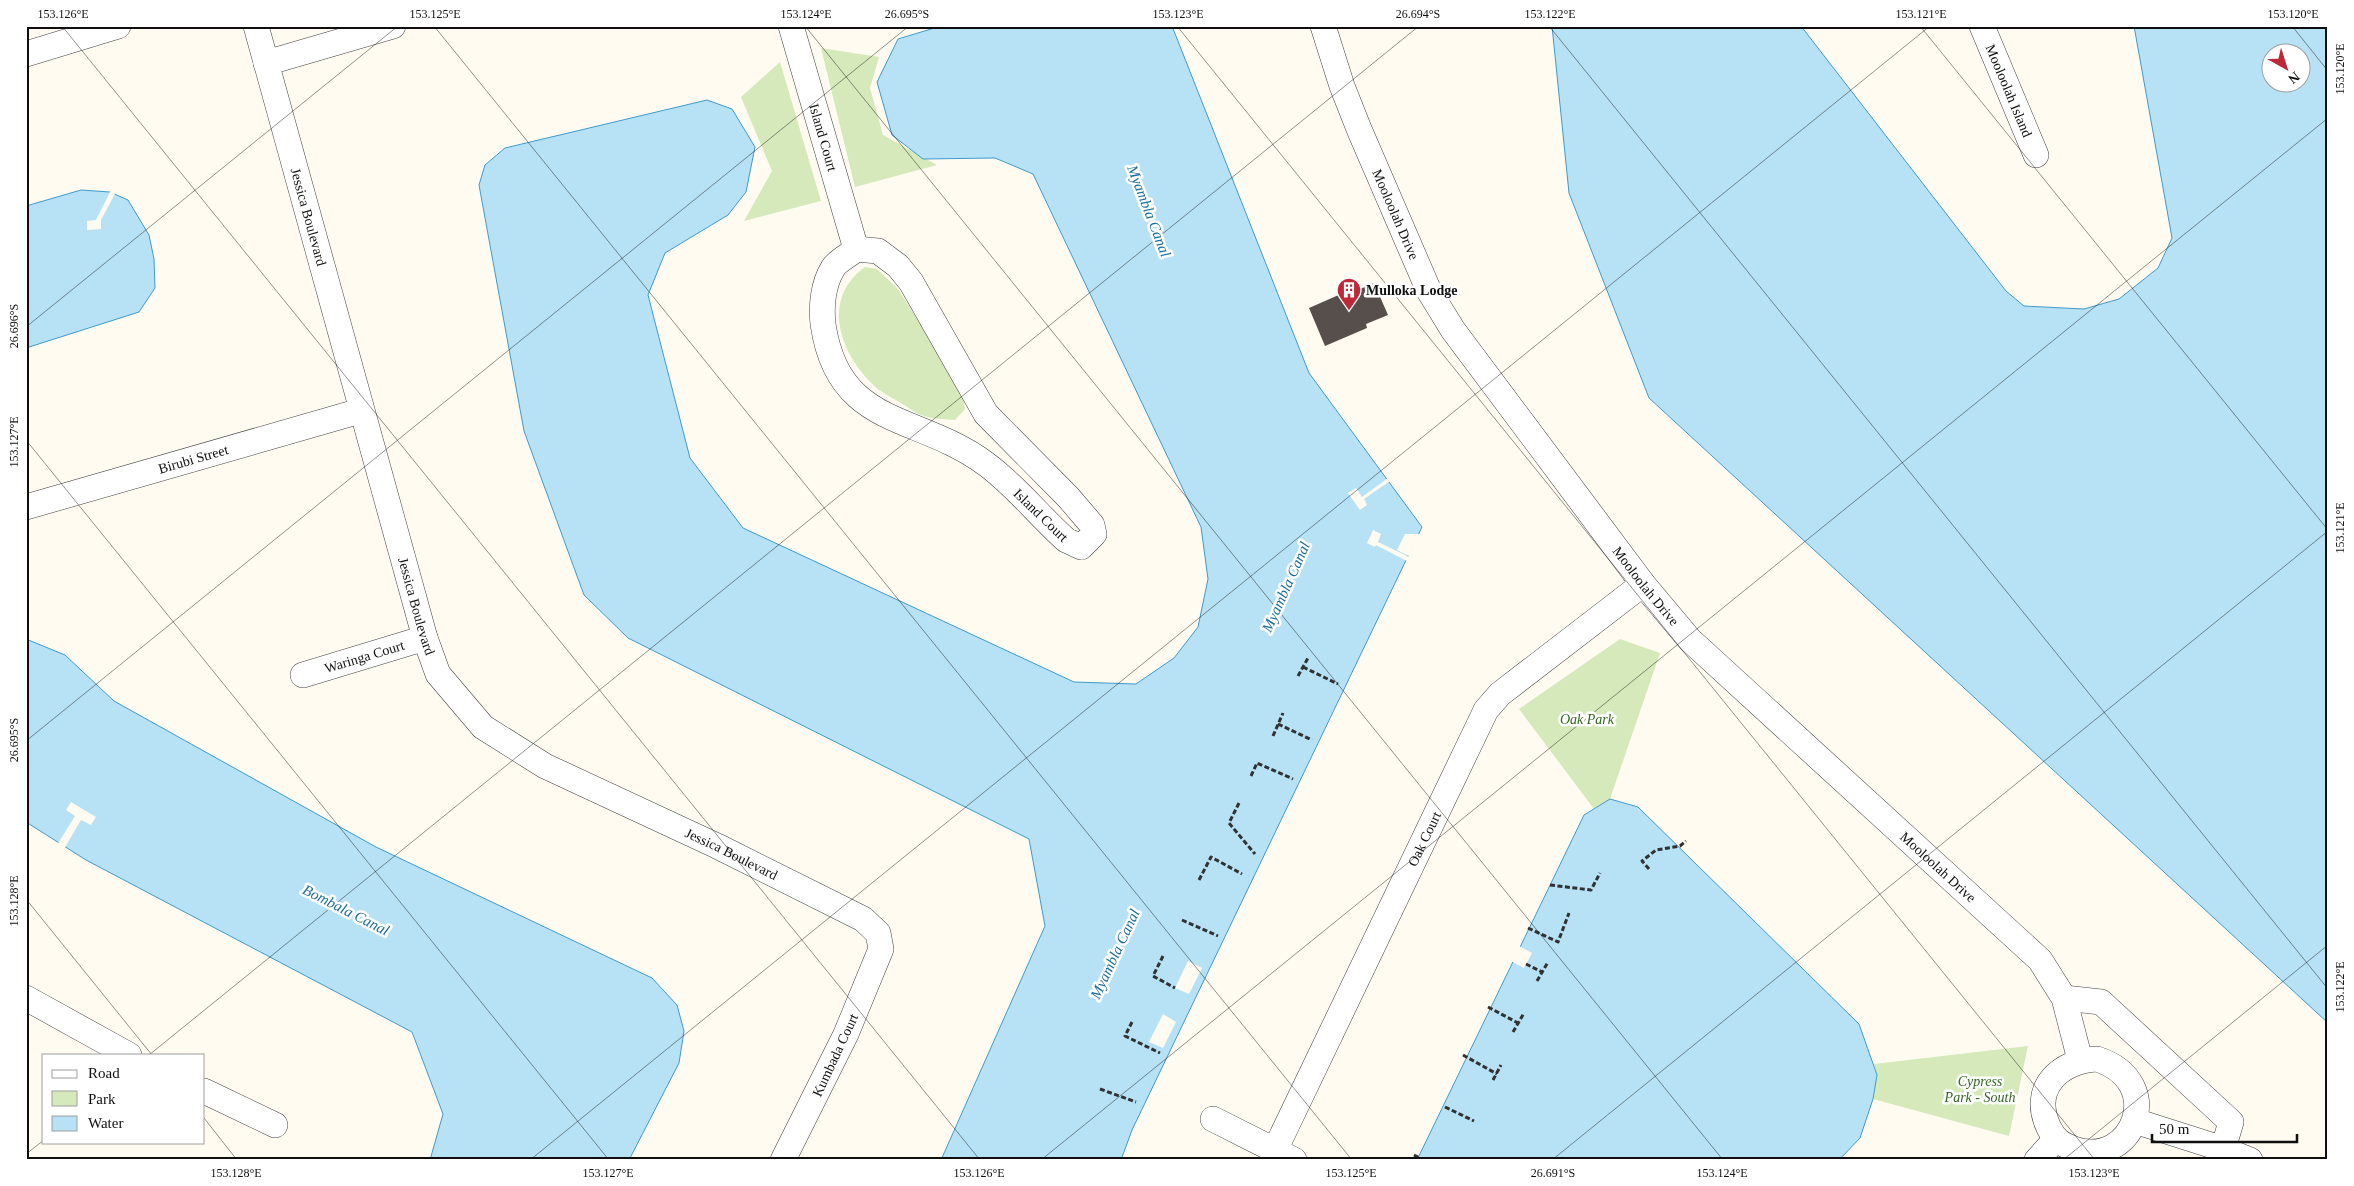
<svg xmlns="http://www.w3.org/2000/svg" width="2354" height="1186" font-family="'Times New Roman',serif">
	<style>
		.green { fill: #d5e9bb }
		.water { fill: #b7e1f5; stroke: #3f9bcb; fill-rule: evenodd }
		.pier { fill: #fffbf1 }
		.building { fill: #574f4b }
		.lines { fill: none; stroke-linecap: round; stroke-linejoin: round }
		.minor-casing { stroke: #424242; stroke-width: 26 }
		.path { stroke: #313131; stroke-width: 3; stroke-dasharray: 5 2.5; stroke-linecap: butt }
		.minor { stroke: #fff; stroke-width: 25 }
		.ticks { fill: none; stroke: #0f0f0f; stroke-width: 1; stroke-opacity: 0.45 }
		.labels { text-anchor: middle; stroke-width: 5; stroke-linejoin: round; paint-order: stroke }
		.street-label { font-size: 14px; fill: #0f0f0f; stroke: #fff }
		.poi-label { font-size: 14px; font-weight: bold; fill: #0f0f0f; stroke: #fff; text-anchor: start }
		.park-label { font-size: 14px; font-style: italic; fill: #326620; stroke: #fff }
		.water-label { font-size: 15px; font-style: italic; fill: #1a6c9f; stroke: #fff }
		.neatline { fill: none; stroke: #0f0f0f; stroke-width: 2 }
		.ticks-label { font-size: 12px; text-anchor: middle; fill: #0f0f0f }
	</style>
	<rect width="100%" height="100%" fill="#fffbf1"/>
	<g class="green">
		<polygon points="821,48 879,57 870,88 883,135 937,165 855,187"/>
		<polygon points="780,62 821,201 744,221 772,171 741,97"/>
		<path d="M865,267L877,269L898,289L961,388L965,409L955,420C945,419 933,419 924,416C916,414 908,407 901,403C893,398 884,394 878,389C841,357 819,300 865,267Z"/>
		<polygon points="1620,639 1660,653 1610,799 1594,809 1519,709"/>
		<polygon points="2028,1046 2009,1136 1873,1099 1877,1075 1874,1064"/>
	</g>
	<g class="water">
		<polygon points="941,26 1172,26 1309,373 1422,527 1132,1130 1121,1160 941,1160 1045,926 1029,839 628,638 584,595 524,431 479,185 485,165 505,148 707,100 732,109 755,147 746,192 728,215 665,253 648,295 690,458 743,528 1074,682 1136,684 1174,658 1198,627 1208,579 1201,527 1033,174 995,158 923,159 892,135 877,82 898,39"/>
		<path d="M1552,26H1801L2006,291L2024,306L2084,309L2119,299L2158,268L2172,238L2134,26H2328V1023L1649,398L1569,193ZM2272,52H2302V82H2272Z"/>
		<polygon points="81,190 110,192 128,200 149,235 154,259 155,288 139,312 26,348 26,206"/>
		<polygon points="26,639 65,655 114,701 376,847 652,978 677,1005 684,1031 679,1063 629,1160 430,1160 443,1114 412,1032 86,860 26,822"/>
		<polygon points="1610,799 1638,807 1859,1024 1877,1075 1873,1099 1860,1138 1839,1160 1417,1160 1584,815"/>
	</g>
	<g class="pier">
		<polygon points="111,190 116,192 101,220 101,229 87,230 87,221 96,220"/>
		<polygon points="1388,478 1390,481 1364,499 1367,505 1360,510 1348,493 1356,488 1362,497"/>
		<polygon points="1373,530 1381,534 1378,542 1409,557 1407,561 1376,545 1375,547 1367,543"/>
		<polygon points="1405,534 1420,534 1409,556 1397,550"/>
		<polygon points="71,802 96,817 91,825 81,820 64,849 57,845 75,816 66,810"/>
		<polygon points="1519,946 1532,953 1524,968 1511,961"/>
		<polygon points="1188,961 1202,968 1189,994 1175,988"/>
		<polygon points="1163,1014 1176,1022 1163,1048 1149,1042"/>
	</g>
	<polygon class="building" points="1374,283 1388,315 1366,324 1367,328 1325,346 1309,308 1350,290 1351,293"/>
	<g class="lines">
		<defs>
			<g id="minor">
				<path id="s1" d="M256,26L425,638L438,674L483,727L545,766L717,846L863,919L878,933L881,949L846,1034L783,1160"/>
				<path id="s2" d="M791,26L856,249"/>
				<path id="s3" d="M1323,26L1342,86L1359,129L1429,291L1453,330L1643,584L1690,640L2040,960L2064,998L2080,1060"/>
				<path id="s4" d="M1982,26L2036,155"/>
				<polyline points="26,54 118,26"/>
				<polyline points="266,63 393,26"/>
				<path d="M856,249L878,251L898,266L911,282L986,414L1069,498L1092,525L1094,534L1081,547L1066,540C1039,516 1015,485 986,464C918,413 838,429 823,324C821,306 823,284 833,268C837,261 850,255 856,249Z"/>
				<path id="s5" d="M26,507L360,411"/>
				<path id="s6" d="M303,675L425,638"/>
				<polyline points="26,998 129,1055"/>
				<polyline points="2064,998 2101,1002 2231,1122 2223,1149"/>
				<path d="M2097,1059C2168,1082 2133,1169 2074,1149C2061,1144 2055,1140 2049,1128C2030,1089 2059,1061 2097,1059Z"/>
				<polyline points="204,1091 275,1125"/>
				<polyline points="1213,1119 1294,1160"/>
				<polyline points="2135,1121 2223,1149 2250,1160"/>
				<path id="s7" d="M1275,1150L1486,710L1500,694L1643,584"/>
				<polyline points="2037,1160 2055,1140"/>
			</g>
		</defs>
		<use href="#minor" class="minor-casing"/>
		<g class="path">
			<polyline points="1303,667 1338,684"/>
			<polyline points="1298,676 1308,658"/>
			<polyline points="1278,724 1312,740"/>
			<polyline points="1273,736 1283,713"/>
			<polyline points="1251,776 1257,763 1293,779"/>
			<polyline points="1239,803 1229,823 1255,854"/>
			<polyline points="1649,869 1642,861 1656,850 1680,846 1686,841"/>
			<polyline points="1199,880 1211,857 1242,874"/>
			<polyline points="1550,885 1591,890 1600,873"/>
			<polyline points="1182,920 1218,936"/>
			<polyline points="1528,928 1558,942 1569,913"/>
			<polyline points="1163,956 1153,976 1175,988"/>
			<polyline points="1526,964 1542,972"/>
			<polyline points="1537,981 1548,962"/>
			<polyline points="1488,1007 1518,1023"/>
			<polyline points="1132,1022 1125,1036 1160,1053"/>
			<polyline points="1513,1032 1524,1013"/>
			<polyline points="1463,1055 1497,1074"/>
			<polyline points="1493,1080 1501,1065"/>
			<polyline points="1100,1089 1136,1102"/>
			<polyline points="1445,1107 1474,1121"/>
			<polyline points="1414,1155 1423,1160"/>
			<polyline points="1452,1160 1453,1159"/>
		</g>
		<use href="#minor" class="minor"/>
	</g>
	<path class="ticks" d="M62,26L980,1160M434,26L1352,1160M805,26L1723,1160M1177,26L2095,1160M1549,26L2328,989M1920,26L2328,530M2292,26L2328,71M26,327L398,26M26,440L609,1160M26,741L909,26M26,899L152,1055M149,1055L1419,26M204,1118L237,1160M26,1154L44,1140M530,1160L1930,26M1041,1160L2328,118M1552,1160L2328,531M2063,1160L2328,945"/>
	<defs>
		<symbol id="building-pin" viewBox="-11 -11 22 30"><path d="M0 17L-7.5 6A9.5 9.5 0 1 1 7.5 6Z" fill="#bd2939" stroke="#fff"/><path d="M-4-6H4V6H1V3H-1V6H-4ZM-2.5-4.3h1.7v1.8h-1.7ZM.8-4.3h1.7v1.8H.8ZM-2.5-1h1.7V.8h-1.7ZM.8-1h1.7V.8H.8Z" fill="#fff"/></symbol>
	</defs>
	<g fill-rule="evenodd">
		<use href="#building-pin" x="1335" y="276" width="28" height="38"/>
	</g>
	<g class="labels">
		<g class="street-label">
			<text dy="5" stroke="none"><textPath href="#s4" startOffset="70">Mooloolah Island</textPath></text>
			<text dy="5" stroke="none"><textPath href="#s2" startOffset="116">Island Court</textPath></text>
			<text dy="5" stroke="none"><textPath href="#s3" startOffset="202">Mooloolah Drive</textPath></text>
			<text dy="5" stroke="none"><textPath href="#s1" startOffset="198">Jessica Boulevard</textPath></text>
			<text dy="5" stroke="none"><textPath href="#s5" startOffset="174">Birubi Street</textPath></text>
			<text transform="translate(1041 515) rotate(44)" y="5">Island Court</text>
			<text dy="5" stroke="none"><textPath href="#s3" startOffset="652">Mooloolah Drive</textPath></text>
			<text dy="5" stroke="none"><textPath href="#s1" startOffset="602">Jessica Boulevard</textPath></text>
			<text dy="5" stroke="none"><textPath href="#s6" startOffset="64">Waringa Court</textPath></text>
			<text dy="5" stroke="none"><textPath href="#s7" startOffset="345">Oak Court</textPath></text>
			<text dy="5" stroke="none"><textPath href="#s1" startOffset="1022">Jessica Boulevard</textPath></text>
			<text dy="5" stroke="none"><textPath href="#s3" startOffset="1058">Mooloolah Drive</textPath></text>
			<text transform="translate(835 1055) rotate(-65)" y="5">Kumbada Court</text>
		</g>
		<g class="poi-label">
			<text x="1366" y="295">Mulloka Lodge</text>
		</g>
		<g class="park-label">
			<text x="1587" y="724">Oak Park</text>
			<text x="1980" y="1086">Cypress<tspan x="1980" dy="16">Park - South</tspan></text>
		</g>
		<g class="water-label">
			<text transform="translate(1149 211) rotate(69)" y="5">Myambla Canal</text>
			<text transform="translate(1286 587) rotate(-66)" y="5">Myambla Canal</text>
			<text transform="translate(346 910) rotate(27)" y="5">Bombala Canal</text>
			<text transform="translate(1115 954) rotate(-65)" y="5">Myambla Canal</text>
		</g>
	</g>
	<rect width="2354" height="1186" fill="none" stroke="#ffffff" stroke-width="55"/>
	<rect x="42" y="1054" width="162" height="90" fill="#ffffff" stroke="#9f9f9f"/>
	<rect x="52" y="1070" width="25" height="8" fill="#ffffff" stroke="#9f9f9f"/>
	<text x="88" y="1078" font-size="15" fill="#0f0f0f">Road</text>
	<rect x="52" y="1091" width="25" height="15" fill="#d5e9bb" stroke="#9f9f9f"/>
	<text x="88" y="1104" font-size="15" fill="#0f0f0f">Park</text>
	<rect x="52" y="1116" width="25" height="15" fill="#b7e1f5" stroke="#9f9f9f"/>
	<text x="88" y="1128" font-size="15" fill="#0f0f0f">Water</text>
	<g transform="translate(2286 68) rotate(141)"><circle r="24" fill="#ffffff" stroke="#9f9f9f"/>
	<path d="M0-4L9 19L0 12L-9 19Z" fill="#bd2939"/>
	<text y="-8" font-size="14" font-weight="bold" text-anchor="middle" fill="#0f0f0f">N</text>
	</g>
	<path d="M2152 1134v8h145v-8" fill="none" stroke="#0f0f0f" stroke-width="2.5"/>
	<text x="2159" y="1134" font-size="15" fill="#0f0f0f" stroke="#ffffff" stroke-width="4" paint-order="stroke">50 m</text>
	<rect x="28" y="28" width="2298" height="1130" class="neatline"/>
	<g class="ticks-label">
		<text x="63" y="18">153.126°E</text>
		<text x="435" y="18">153.125°E</text>
		<text x="806" y="18">153.124°E</text>
		<text x="907" y="18">26.695°S</text>
		<text x="1178" y="18">153.123°E</text>
		<text x="1418" y="18">26.694°S</text>
		<text x="1550" y="18">153.122°E</text>
		<text x="1921" y="18">153.121°E</text>
		<text x="2293" y="18">153.120°E</text>
		<text transform="translate(2340 69) rotate(-90)" y="4">153.120°E</text>
		<text transform="translate(14 326) rotate(-90)" y="4">26.696°S</text>
		<text transform="translate(14 442) rotate(-90)" y="4">153.127°E</text>
		<text transform="translate(2340 528) rotate(-90)" y="4">153.121°E</text>
		<text transform="translate(14 740) rotate(-90)" y="4">26.695°S</text>
		<text transform="translate(14 901) rotate(-90)" y="4">153.128°E</text>
		<text transform="translate(2340 987) rotate(-90)" y="4">153.122°E</text>
		<text x="236" y="1177">153.128°E</text>
		<text x="608" y="1177">153.127°E</text>
		<text x="979" y="1177">153.126°E</text>
		<text x="1351" y="1177">153.125°E</text>
		<text x="1553" y="1177">26.691°S</text>
		<text x="1722" y="1177">153.124°E</text>
		<text x="2094" y="1177">153.123°E</text>
	</g>
</svg>
